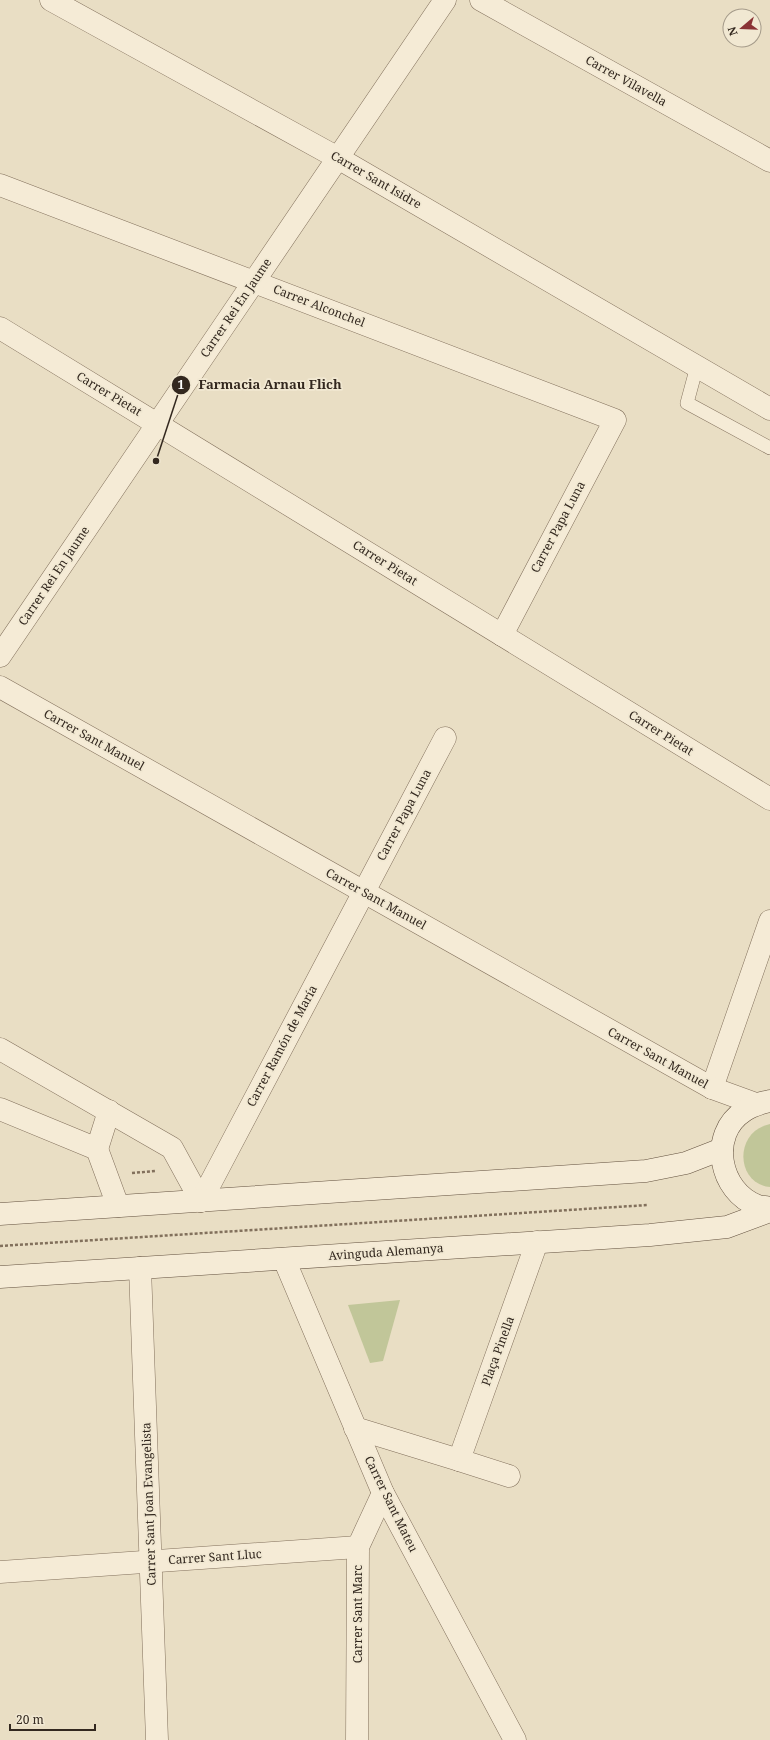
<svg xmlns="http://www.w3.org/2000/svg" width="770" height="1740" font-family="'Noto Serif',serif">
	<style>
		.green { fill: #c1c699 }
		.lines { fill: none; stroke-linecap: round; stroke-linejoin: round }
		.service-casing { stroke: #82705c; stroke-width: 14 }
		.minor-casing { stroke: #82705c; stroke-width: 23 }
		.tertiary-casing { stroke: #82705c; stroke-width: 23 }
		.secondary-casing { stroke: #63513f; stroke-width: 23 }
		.path { stroke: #82705c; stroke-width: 2.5; stroke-dasharray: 3 2; stroke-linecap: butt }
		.service { stroke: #f5ebd6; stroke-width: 13 }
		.minor { stroke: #f5ebd6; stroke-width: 22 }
		.tertiary { stroke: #f5ebd6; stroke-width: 22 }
		.secondary { stroke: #f5ebd6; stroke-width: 22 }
		.labels { text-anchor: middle; stroke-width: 3.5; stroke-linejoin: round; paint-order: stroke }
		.street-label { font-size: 12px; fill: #33281f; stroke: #f1e8d2 }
		.leader { fill: none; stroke: #33281f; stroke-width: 1.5 }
		.callout-dot { fill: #33281f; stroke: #f1e8d2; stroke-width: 1.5 }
		.mark-label { font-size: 12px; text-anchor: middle; font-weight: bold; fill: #fff }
		.callout-label { font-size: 13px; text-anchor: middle; font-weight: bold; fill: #33281f; stroke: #f1e8d2; stroke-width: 3.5; stroke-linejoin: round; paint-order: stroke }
	</style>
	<rect width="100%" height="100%" fill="#e9dec4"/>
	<g class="green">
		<path d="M770,1124V1187C736,1184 733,1132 770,1124Z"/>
		<polygon points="400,1300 383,1361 370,1363 348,1305"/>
	</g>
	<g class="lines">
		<defs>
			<polyline id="service" points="697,366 687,403 770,448"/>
			<g id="minor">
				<polyline points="51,0 338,158 770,409"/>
				<polyline points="481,0 770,161"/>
				<polyline points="0,185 615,420 502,635"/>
				<polyline points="0,328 770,799"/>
				<polyline points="0,656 445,0"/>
				<polyline points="0,1049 172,1148 201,1201"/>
				<polyline points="712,1088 770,921"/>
				<polyline points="0,1109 97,1149 118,1206"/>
				<polyline points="97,1149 109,1111"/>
				<polyline points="201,1201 445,738"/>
				<polyline points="284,1259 383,1493 515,1740"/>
				<polyline points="140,1268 157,1740"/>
				<polyline points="355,1428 459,1460 537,1242"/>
				<polyline points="459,1460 509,1476"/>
				<polyline points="0,1572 358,1547"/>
				<polyline points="357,1740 358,1547 383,1493"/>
			</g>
			<polyline id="tertiary" points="0,687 712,1088 756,1104"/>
			<g id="secondary">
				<path d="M770,1101C761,1103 752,1105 744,1111C708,1134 719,1192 758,1206C761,1207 766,1207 770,1208"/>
				<polyline points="0,1214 646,1171 686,1163 722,1149"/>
				<polyline points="0,1277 650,1235 727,1227 770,1211"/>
			</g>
		</defs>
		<use href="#service" class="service-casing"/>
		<use href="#minor" class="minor-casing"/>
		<use href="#tertiary" class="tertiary-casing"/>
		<use href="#secondary" class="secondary-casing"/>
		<g class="path">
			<polyline points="132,1173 155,1171"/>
			<polyline points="0,1246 648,1205"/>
		</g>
		<use href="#service" class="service"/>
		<use href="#minor" class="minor"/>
		<use href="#tertiary" class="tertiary"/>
		<use href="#secondary" class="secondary"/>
	</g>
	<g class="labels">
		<g class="street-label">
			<text transform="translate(626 81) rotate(29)" y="4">Carrer Vilavella</text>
			<text transform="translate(376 180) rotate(30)" y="4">Carrer Sant Isidre</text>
			<text transform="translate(319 306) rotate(21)" y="4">Carrer Alconchel</text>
			<text transform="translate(236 308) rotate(-56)" y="4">Carrer Rei En Jaume</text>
			<text transform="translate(109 394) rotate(31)" y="4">Carrer Pietat</text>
			<text transform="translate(558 527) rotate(-62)" y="4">Carrer Papa Luna</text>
			<text transform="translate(385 563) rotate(32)" y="4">Carrer Pietat</text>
			<text transform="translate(54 576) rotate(-56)" y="4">Carrer Rei En Jaume</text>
			<text transform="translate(661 733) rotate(32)" y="4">Carrer Pietat</text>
			<text transform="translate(94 740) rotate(29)" y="4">Carrer Sant Manuel</text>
			<text transform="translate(404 815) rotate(-62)" y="4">Carrer Papa Luna</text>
			<text transform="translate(376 899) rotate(29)" y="4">Carrer Sant Manuel</text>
			<text transform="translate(282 1046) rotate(-62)" y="4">Carrer Ramón de María</text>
			<text transform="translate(658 1058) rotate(29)" y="4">Carrer Sant Manuel</text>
			<text transform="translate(386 1252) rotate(-4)" y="4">Avinguda Alemanya</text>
			<text transform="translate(498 1351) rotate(-70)" y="4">Plaça Pinella</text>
			<text transform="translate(149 1504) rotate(-92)" y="4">Carrer Sant Joan Evangelista</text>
			<text transform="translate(391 1504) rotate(64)" y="4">Carrer Sant Mateu</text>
			<text transform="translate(215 1557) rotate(-4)" y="4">Carrer Sant Lluc</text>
			<text transform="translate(358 1614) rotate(-90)" y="4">Carrer Sant Marc</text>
		</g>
	</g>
	<path class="leader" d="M156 461L181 385"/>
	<g class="callout-dot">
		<circle cx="156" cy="461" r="4"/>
		<circle cx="181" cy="385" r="10"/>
	</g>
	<g class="mark-label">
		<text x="181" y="389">1</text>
	</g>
	<g class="callout-label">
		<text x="270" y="389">Farmacia Arnau Flich</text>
	</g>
	<g transform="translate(742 28) rotate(251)"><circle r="19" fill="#f1e8d2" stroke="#a59b8a"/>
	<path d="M0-3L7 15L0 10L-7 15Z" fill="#8a3234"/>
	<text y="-6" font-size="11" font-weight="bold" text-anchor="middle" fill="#33281f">N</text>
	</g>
	<path d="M10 1724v6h85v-6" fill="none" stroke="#33281f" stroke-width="2"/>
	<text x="16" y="1724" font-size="12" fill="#33281f" stroke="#f1e8d2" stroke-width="3" paint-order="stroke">20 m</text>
</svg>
